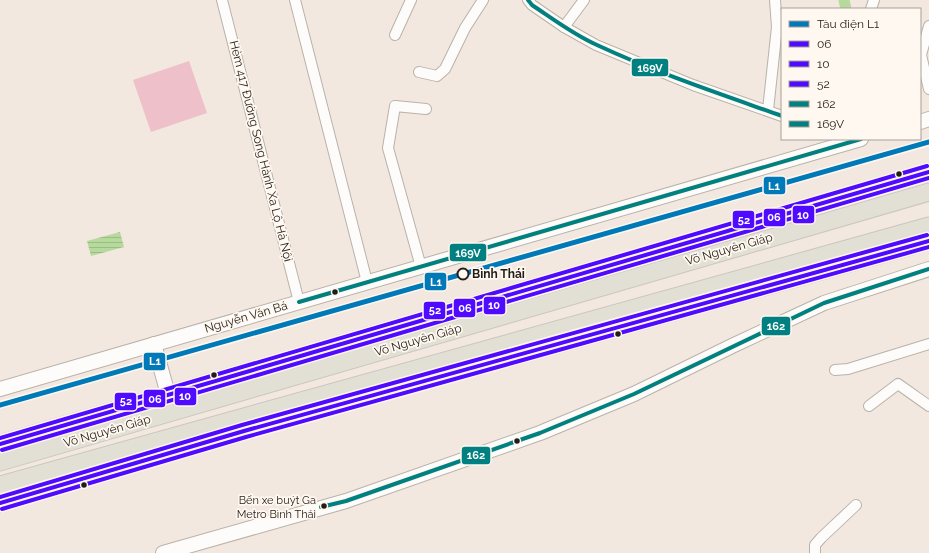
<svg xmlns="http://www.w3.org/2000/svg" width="929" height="553" font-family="Raleway,sans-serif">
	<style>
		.green { fill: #edc0ca }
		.water { fill: url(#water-rules) }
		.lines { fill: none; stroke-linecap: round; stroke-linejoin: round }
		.canal { stroke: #b6da9c; stroke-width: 11 }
		.minor-casing { stroke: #b9b2ab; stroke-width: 12 }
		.secondary-casing { stroke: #b9b2ab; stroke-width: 16 }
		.trunk-casing { stroke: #cac5c1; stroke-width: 19 }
		.minor { stroke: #fdfcfa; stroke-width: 10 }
		.secondary { stroke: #fdfcfa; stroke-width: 14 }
		.trunk { stroke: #e2e0d4; stroke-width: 17 }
		.bus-1-casing { stroke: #fff8f1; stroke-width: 7 }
		.bus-2-casing { stroke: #fff8f1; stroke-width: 7 }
		.bus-3-casing { stroke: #fff8f1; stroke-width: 7 }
		.bus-4-casing { stroke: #fff8f1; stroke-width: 7 }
		.bus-5-casing { stroke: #fff8f1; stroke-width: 7 }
		.bus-1 { stroke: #4f0aff; stroke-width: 4 }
		.bus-2 { stroke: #4f0aff; stroke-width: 4 }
		.bus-3 { stroke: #4f0aff; stroke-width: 4 }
		.bus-4 { stroke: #008080; stroke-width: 4 }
		.bus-5 { stroke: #008080; stroke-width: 4 }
		.metro-1-casing { stroke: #fff8f1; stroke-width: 8 }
		.metro-1 { stroke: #0079b8; stroke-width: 5 }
		.bus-dot { fill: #231d17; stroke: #fff8f1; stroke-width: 1.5 }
		.stop-dot { fill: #fff8f1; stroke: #231d17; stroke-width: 2 }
		.labels { text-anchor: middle; stroke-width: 3.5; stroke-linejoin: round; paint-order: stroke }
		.bus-label { font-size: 11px; fill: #231d17; stroke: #fff8f1; text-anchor: end }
		.street-label { font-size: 12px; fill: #231d17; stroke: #fff8f1 }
		.stop-label { font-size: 12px; font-weight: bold; fill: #231d17; stroke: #fff8f1; text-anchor: start }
		.line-badge { stroke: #fff8f1; stroke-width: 1.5 }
		.badge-label { font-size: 11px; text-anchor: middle; font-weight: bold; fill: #fff }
	</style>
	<defs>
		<pattern id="water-rules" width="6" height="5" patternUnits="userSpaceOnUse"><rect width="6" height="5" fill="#b6da9c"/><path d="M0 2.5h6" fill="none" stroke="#9cbb86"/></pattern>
	</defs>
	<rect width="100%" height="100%" fill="#f2e8df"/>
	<polygon class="green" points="189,61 207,113 151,132 133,80"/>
	<polygon class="water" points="120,232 124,247 91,256 87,241"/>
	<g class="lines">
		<polyline class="canal" points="844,0 846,9"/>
		<defs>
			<g id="minor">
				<polyline points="222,0 299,302"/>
				<polyline points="295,0 367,282"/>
				<polyline points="528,0 532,5 564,27 596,45 693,85 782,116"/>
				<polyline points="871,9 874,0"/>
				<polyline points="929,26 921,55 929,89"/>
				<polyline points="564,27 584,0"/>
				<polyline points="395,35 411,0"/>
				<polyline points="419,72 437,76 445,69 465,28 483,0"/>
				<polyline points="768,110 777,27 775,0"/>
				<polyline points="421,267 388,148 395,106 426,109"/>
				<polyline points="835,370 848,369 929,344"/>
				<polyline points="869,406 898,384 929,406"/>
				<polyline points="815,553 815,545 821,538 856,505"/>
			</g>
			<g id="secondary">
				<polyline points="920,122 929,119"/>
				<polyline points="154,344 171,405"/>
				<polyline points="0,389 861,139"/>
				<polyline points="163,553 346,501 540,433 634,394 734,345 824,303 929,269"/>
			</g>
			<g id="trunk">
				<polyline points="0,444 929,172"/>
				<polyline points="0,462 929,192"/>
				<polyline points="0,485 929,226"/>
				<polyline points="0,503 244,431 929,241"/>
			</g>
		</defs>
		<use href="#minor" class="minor-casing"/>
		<use href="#secondary" class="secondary-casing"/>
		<use href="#trunk" class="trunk-casing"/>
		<use href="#minor" class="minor"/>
		<use href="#secondary" class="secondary"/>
		<use href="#trunk" class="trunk"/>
		<defs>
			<g id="bus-1">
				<polyline points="0,444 929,172"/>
				<polyline points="0,503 244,431 929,241"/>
			</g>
			<g id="bus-2">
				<polyline points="2,450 929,178"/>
				<polyline points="2,509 246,437 929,247"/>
			</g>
			<g id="bus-3">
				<polyline points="0,438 927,166"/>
				<polyline points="0,497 242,425 927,235"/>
			</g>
			<polyline id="bus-4" points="321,507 346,501 540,433 634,394 824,303 929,269"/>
			<g id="bus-5">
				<path d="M528,0L532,5C553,19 574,35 597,45C657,73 720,94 782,116"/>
				<polyline points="299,302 861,139"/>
			</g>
		</defs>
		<use href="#bus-1" class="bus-1-casing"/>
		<use href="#bus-2" class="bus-2-casing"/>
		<use href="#bus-3" class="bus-3-casing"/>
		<use href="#bus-4" class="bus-4-casing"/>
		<use href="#bus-5" class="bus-5-casing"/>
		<use href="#bus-1" class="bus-1"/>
		<use href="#bus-2" class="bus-2"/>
		<use href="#bus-3" class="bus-3"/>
		<use href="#bus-4" class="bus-4"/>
		<use href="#bus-5" class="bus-5"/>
		<defs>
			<polyline id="metro-1" points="0,405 929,142"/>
		</defs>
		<use href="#metro-1" class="metro-1-casing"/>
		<use href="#metro-1" class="metro-1"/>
	</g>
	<g class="bus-dot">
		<circle cx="899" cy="174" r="3.5"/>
		<circle cx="335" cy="292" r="3.5"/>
		<circle cx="618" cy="334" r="3.5"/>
		<circle cx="214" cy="375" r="3.5"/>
		<circle cx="517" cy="441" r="3.5"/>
		<circle cx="84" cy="485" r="3.5"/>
		<circle cx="324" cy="506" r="3.5"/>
	</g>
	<circle class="stop-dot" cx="463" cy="274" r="5.5"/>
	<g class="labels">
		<g class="bus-label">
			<text x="316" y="504">Bến xe buýt Ga<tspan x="316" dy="14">Metro Bình Thái</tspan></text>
		</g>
		<g class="street-label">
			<text transform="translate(261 151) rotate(76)" y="4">Hẻm 417 Đường Song Hành Xa Lộ Hà Nội</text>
			<text transform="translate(729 249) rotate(-16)" y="4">Võ Nguyên Giáp</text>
			<text transform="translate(246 317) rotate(-16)" y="4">Nguyễn Văn Bá</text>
			<text transform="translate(418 340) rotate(-16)" y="4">Võ Nguyên Giáp</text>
			<text transform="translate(107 431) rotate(-16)" y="4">Võ Nguyên Giáp</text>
		</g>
		<g class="stop-label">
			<text x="472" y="278">Bình Thái</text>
		</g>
	</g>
	<g class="line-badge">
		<rect x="631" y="58" width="38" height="19" rx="4" fill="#008080"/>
		<rect x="763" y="176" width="23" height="19" rx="4" fill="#0079b8"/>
		<rect x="792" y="205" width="23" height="19" rx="4" fill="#4f0aff"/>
		<rect x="763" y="208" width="23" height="19" rx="4" fill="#4f0aff"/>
		<rect x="732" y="210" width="23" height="19" rx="4" fill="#4f0aff"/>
		<rect x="449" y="243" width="38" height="19" rx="4" fill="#008080"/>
		<rect x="424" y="272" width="23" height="19" rx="4" fill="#0079b8"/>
		<rect x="483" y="296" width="23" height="19" rx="4" fill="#4f0aff"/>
		<rect x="453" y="298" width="23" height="20" rx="4" fill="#4f0aff"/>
		<rect x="423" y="301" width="23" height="19" rx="4" fill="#4f0aff"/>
		<rect x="761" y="316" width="30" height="20" rx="4" fill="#008080"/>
		<rect x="143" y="352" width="23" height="19" rx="4" fill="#0079b8"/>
		<rect x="174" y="387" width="23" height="19" rx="4" fill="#4f0aff"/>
		<rect x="143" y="389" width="23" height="19" rx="4" fill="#4f0aff"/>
		<rect x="114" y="392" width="23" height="19" rx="4" fill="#4f0aff"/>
		<rect x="461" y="446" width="30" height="19" rx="4" fill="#008080"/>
	</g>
	<g class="badge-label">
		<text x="650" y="72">169V</text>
		<text x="774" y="190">L1</text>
		<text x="803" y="219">10</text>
		<text x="774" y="221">06</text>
		<text x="744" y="224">52</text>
		<text x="468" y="257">169V</text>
		<text x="436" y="286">L1</text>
		<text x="494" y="309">10</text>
		<text x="465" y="312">06</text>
		<text x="435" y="314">52</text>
		<text x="776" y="330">162</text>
		<text x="155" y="365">L1</text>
		<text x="185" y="400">10</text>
		<text x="155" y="403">06</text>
		<text x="126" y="405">52</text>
		<text x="476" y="459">162</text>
	</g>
	<rect x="781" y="8" width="140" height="132" fill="#fff8f1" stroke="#a7a09a"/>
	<rect x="789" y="21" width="20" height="6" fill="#0079b8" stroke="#a7a09a"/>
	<text x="817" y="28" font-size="12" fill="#231d17">Tàu điện L1</text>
	<rect x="789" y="41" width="20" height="6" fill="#4f0aff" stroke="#a7a09a"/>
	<text x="817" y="48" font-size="12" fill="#231d17">06</text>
	<rect x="789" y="61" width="20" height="6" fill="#4f0aff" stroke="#a7a09a"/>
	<text x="817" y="68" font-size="12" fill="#231d17">10</text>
	<rect x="789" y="81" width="20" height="6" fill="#4f0aff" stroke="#a7a09a"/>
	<text x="817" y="88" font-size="12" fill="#231d17">52</text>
	<rect x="789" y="101" width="20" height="6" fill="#008080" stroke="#a7a09a"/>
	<text x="817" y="108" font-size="12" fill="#231d17">162</text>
	<rect x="789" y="121" width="20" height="6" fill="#008080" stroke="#a7a09a"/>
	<text x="817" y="128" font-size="12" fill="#231d17">169V</text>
</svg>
